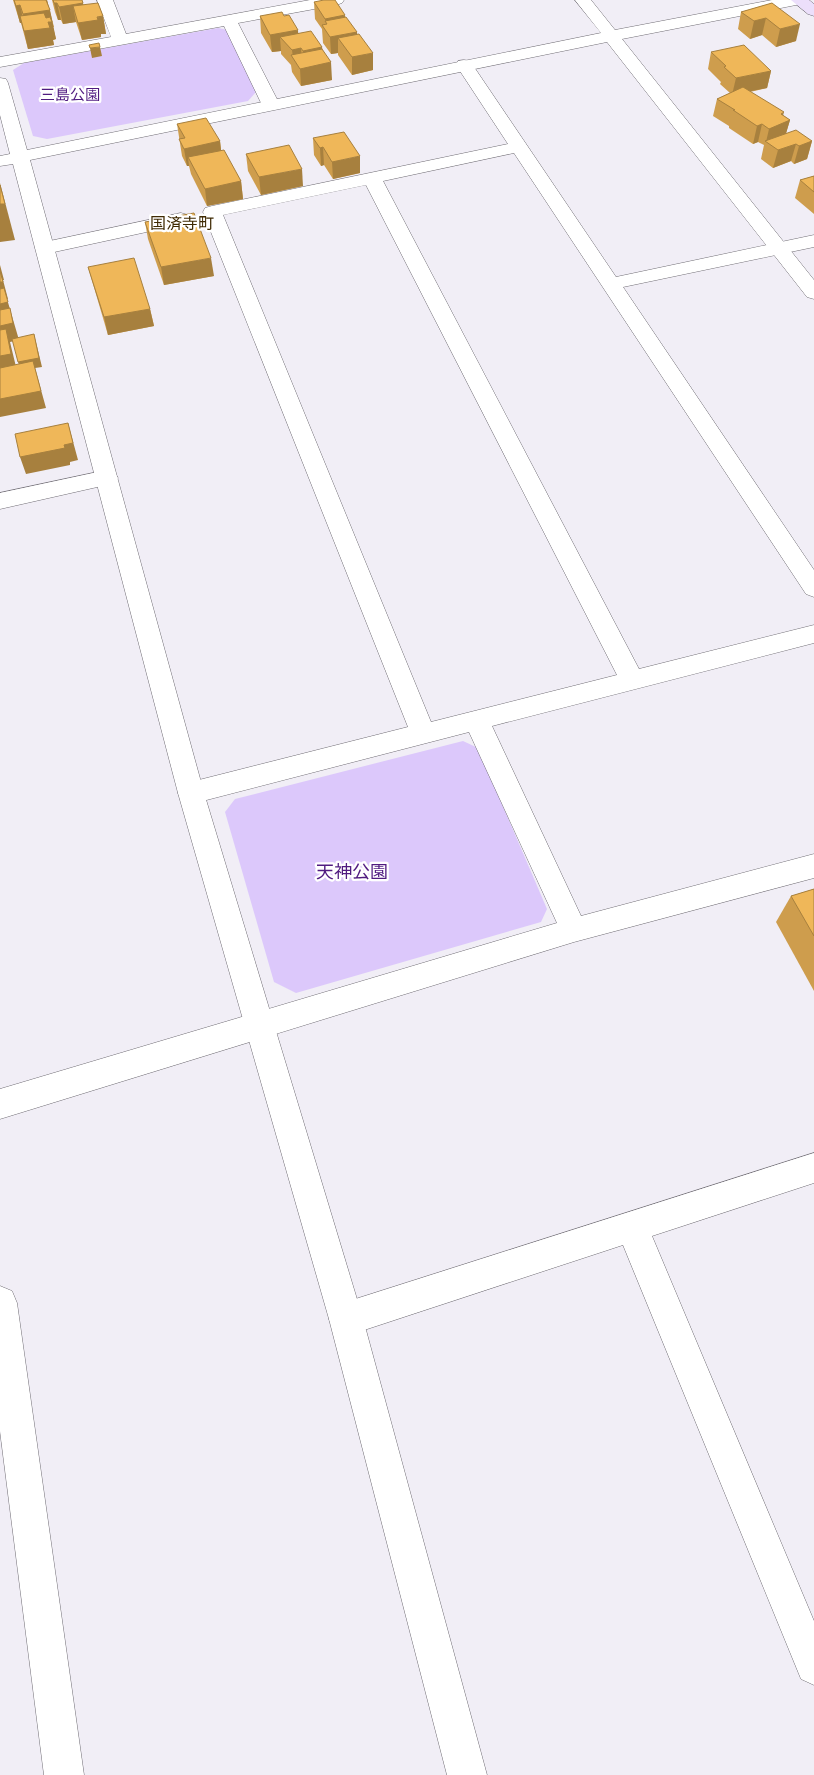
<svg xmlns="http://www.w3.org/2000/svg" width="814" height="1775" font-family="'Titillium Web','Noto Sans JP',sans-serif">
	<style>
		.green { fill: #dcc8fb }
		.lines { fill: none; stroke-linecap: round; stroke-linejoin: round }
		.minor-casing { stroke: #706d74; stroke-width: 1 }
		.tertiary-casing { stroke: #706d74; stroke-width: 1 }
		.secondary-casing { stroke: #706d74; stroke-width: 1 }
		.minor { fill: #fff; fill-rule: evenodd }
		.tertiary { fill: #fff; fill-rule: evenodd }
		.secondary { fill: #ecdffb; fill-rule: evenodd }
		.wall { fill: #ce9d4d }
		.shaded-wall { fill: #a7803e }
		.building { fill: #efb759; stroke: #a7803e }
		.labels { text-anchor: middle; stroke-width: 4.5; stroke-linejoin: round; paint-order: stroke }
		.far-park-label { font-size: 15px; fill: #501b80; stroke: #fff }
		.far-quarter-label { font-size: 16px; fill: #3f2a03; stroke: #fff }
		.park-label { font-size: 18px; fill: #501b80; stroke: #fff }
	</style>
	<rect width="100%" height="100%" fill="#f1eef6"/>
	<g class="green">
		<polygon points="218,28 228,30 256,92 248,101 47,139 33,136 13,70 24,63"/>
		<polygon points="463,741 478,748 547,909 541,922 296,993 274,982 225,812 235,799"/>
	</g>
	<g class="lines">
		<defs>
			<g id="minor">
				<polygon points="97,0 113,0 126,34 310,0 344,0 342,3 336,5 238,23 280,105 277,109 271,110 265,109 262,105 224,26 0,67 0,57 111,37"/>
				<path d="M464,60L470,61L616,277L814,235V247L623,287L814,570V597L806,594L514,153L383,181L639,669L814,625V643L492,726L581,916L814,854V878L574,942L0,1119V1089L557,923L469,732L191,804L182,801L178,793L182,785L191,782L408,727L203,212L205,208L212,206L508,144L456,65L458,61ZM366,185L617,675L431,722L223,215Z"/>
				<polygon points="181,213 188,215 190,219 188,223 45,254 38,252 35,248 38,244 45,242"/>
				<polygon points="107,470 115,473 118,478 115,483 0,509 0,493"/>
				<polygon points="814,1153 814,1183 652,1236 814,1621 814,1685 801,1679 623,1245 346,1336 334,1331 329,1319 334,1307 346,1302"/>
				<polygon points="0,1286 12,1291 17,1303 84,1775 44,1775 0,1431"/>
			</g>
			<polygon id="tertiary" points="575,0 591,0 615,30 772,0 804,0 802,3 796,5 622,39 814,280 814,299 807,297 607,42 30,160 204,793 363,1319 487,1775 447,1775 329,1319 178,793 13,164 0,166 0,156 10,154 0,115 0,78 6,79 8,83 27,150 601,33"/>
			<polygon id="secondary" points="791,0 809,0 814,4 814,16 808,14"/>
		</defs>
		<use href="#minor" class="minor-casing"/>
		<use href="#tertiary" class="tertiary-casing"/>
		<use href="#secondary" class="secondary-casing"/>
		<use href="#minor" class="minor"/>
		<use href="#tertiary" class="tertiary"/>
		<use href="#secondary" class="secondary"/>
	</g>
	<g class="wall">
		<polygon points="13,0 47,0 54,27 53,27 56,39 53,40 54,45 28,49 21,23 20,23"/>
		<polygon points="52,0 82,0 83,5 103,16 106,34 101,34 101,37 82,40 76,22 63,24 61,20 58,20 55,12"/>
		<polygon points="314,2 345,17 357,34 373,70 352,75 338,55 338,53 331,54 323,43 322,29 315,19"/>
		<polygon points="772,3 796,41 776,47 762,35 750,39 738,29 741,12"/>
		<polygon points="260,16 284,16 298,33 322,47 332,80 301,86 292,72 291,65 281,54 281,51 272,52 261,33"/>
		<polygon points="711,52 771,71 767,88 750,92 790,120 786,133 812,141 807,159 794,164 791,161 773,168 761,159 764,145 758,142 753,144 729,128 729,126 713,116 717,99 730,93 720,84 721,82 708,69"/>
		<polygon points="177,124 220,141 221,150 241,181 243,199 207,206 191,174 189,166 187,166 182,156"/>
		<polygon points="313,138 360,173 333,179 324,165 321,166 314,155"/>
		<polygon points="246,154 303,186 261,195 248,171"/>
		<polygon points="814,176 814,214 795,198 800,180"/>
		<polygon points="145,222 214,276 164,285 148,239"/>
		<polygon points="88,267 150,309 154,326 108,335"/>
		<polygon points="814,889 814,991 776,922 791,896"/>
	</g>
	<g class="shaded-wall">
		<polygon points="14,0 47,0 49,9 20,5 24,23 20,23"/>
		<polygon points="54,3 57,3 61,20 58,20"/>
		<polygon points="83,3 87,20 73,6 76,22 63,24 59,7"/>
		<polygon points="50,10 56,39 53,40 54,45 28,49 24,31 27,31 23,14"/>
		<polygon points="345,15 346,33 327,24 326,22 325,19"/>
		<polygon points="103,16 106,34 101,34 101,37 82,40 78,23"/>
		<polygon points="766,18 762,35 750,39 754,21"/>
		<polygon points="800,24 796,41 776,47 780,29"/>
		<polygon points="298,30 299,48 280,37 281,51 272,52 270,35"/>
		<polygon points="357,32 358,49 338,38 338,53 331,54 330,37"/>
		<polygon points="100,47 102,56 92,58 90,48"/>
		<polygon points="322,47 322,64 331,62 332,80 301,86 300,69 304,68 303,51"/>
		<polygon points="301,48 302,65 293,58 292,50"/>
		<polygon points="373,53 373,70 352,75 352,57"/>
		<polygon points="771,71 767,88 732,95 736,78"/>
		<polygon points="784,112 781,123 790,120 785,137 766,142 769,129 781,114"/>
		<polygon points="762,124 758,142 753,144 757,126"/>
		<polygon points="220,141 222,159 188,157 189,166 187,166 184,149"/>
		<polygon points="812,141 807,159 794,164 799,146"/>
		<polygon points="796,144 791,161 773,168 778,150"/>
		<polygon points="323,147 324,165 321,166 320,148"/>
		<polygon points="360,156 360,173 333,179 332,162"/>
		<polygon points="302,169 303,186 261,195 259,177"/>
		<polygon points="241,181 243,199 207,206 205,189"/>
		<polygon points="0,183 15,240 0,242"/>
		<polygon points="211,258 214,276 164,285 161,267"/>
		<polygon points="0,265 4,280 3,280 8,299 7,299 19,340 10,342 17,371 0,374"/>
		<polygon points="150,309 154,326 108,335 104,317"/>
		<polygon points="34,334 42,367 35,368 46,408 0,417 0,399 21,371 18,362"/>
		<polygon points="68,423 78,460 70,462 70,465 26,474 20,457"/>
	</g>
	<g class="building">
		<polygon points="14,0 46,0 50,10 23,14 20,5 16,6"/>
		<polygon points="53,0 82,0 83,3 59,7 57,3 54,3"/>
		<polygon points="324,0 335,0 345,15 325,19 314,2"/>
		<polygon points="98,3 103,16 97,17 98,20 78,23 73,6"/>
		<polygon points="772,3 800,24 780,29 766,18 754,21 741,12"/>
		<polygon points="282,12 284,16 289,15 298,30 270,35 260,16"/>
		<polygon points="44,13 46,18 50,17 52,22 48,22 50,28 24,31 20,16"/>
		<polygon points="346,17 357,32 330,37 322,25 327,24 325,21"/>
		<polygon points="311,31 322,47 303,51 301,48 292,50 280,37"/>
		<polygon points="359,34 373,53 352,57 338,38"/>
		<polygon points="99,43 100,47 90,48 89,45"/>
		<polygon points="744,45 771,71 736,78 724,67 726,66 711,52"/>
		<polygon points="322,49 331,62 300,69 291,55"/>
		<polygon points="743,87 784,112 781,114 790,120 769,129 762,124 757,126 733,110 735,110 717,99"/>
		<polygon points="206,118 220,141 184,149 179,139 185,138 177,124"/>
		<polygon points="796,130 812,141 799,146 796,144 778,150 765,141"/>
		<polygon points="344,132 360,156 332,162 323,147 320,148 313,138"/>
		<polygon points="289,145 302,169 259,177 246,154"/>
		<polygon points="224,150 241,181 205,189 188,157"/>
		<polygon points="814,176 814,192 800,180"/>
		<polygon points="0,185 5,204 0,204"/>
		<polygon points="194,213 211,258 161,267 145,222"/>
		<polygon points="134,258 150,309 104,317 88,267"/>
		<polygon points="0,271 3,282 0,282"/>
		<polygon points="4,288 8,302 0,304 0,289"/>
		<polygon points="10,308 13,323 0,326 0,310"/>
		<polygon points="6,329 11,354 0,356 0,330"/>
		<polygon points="34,334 39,358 18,362 12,339"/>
		<polygon points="33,361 41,391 0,399 0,368"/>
		<polygon points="68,423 73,443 64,445 65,448 20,457 15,434"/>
		<polygon points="814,889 814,936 791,896"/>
	</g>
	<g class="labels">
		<g class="far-park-label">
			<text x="70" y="100">三島公園</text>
		</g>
		<g class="far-quarter-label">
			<text x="182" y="229">国済寺町</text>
		</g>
		<g class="park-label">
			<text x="352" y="878">天神公園</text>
		</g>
	</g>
</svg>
